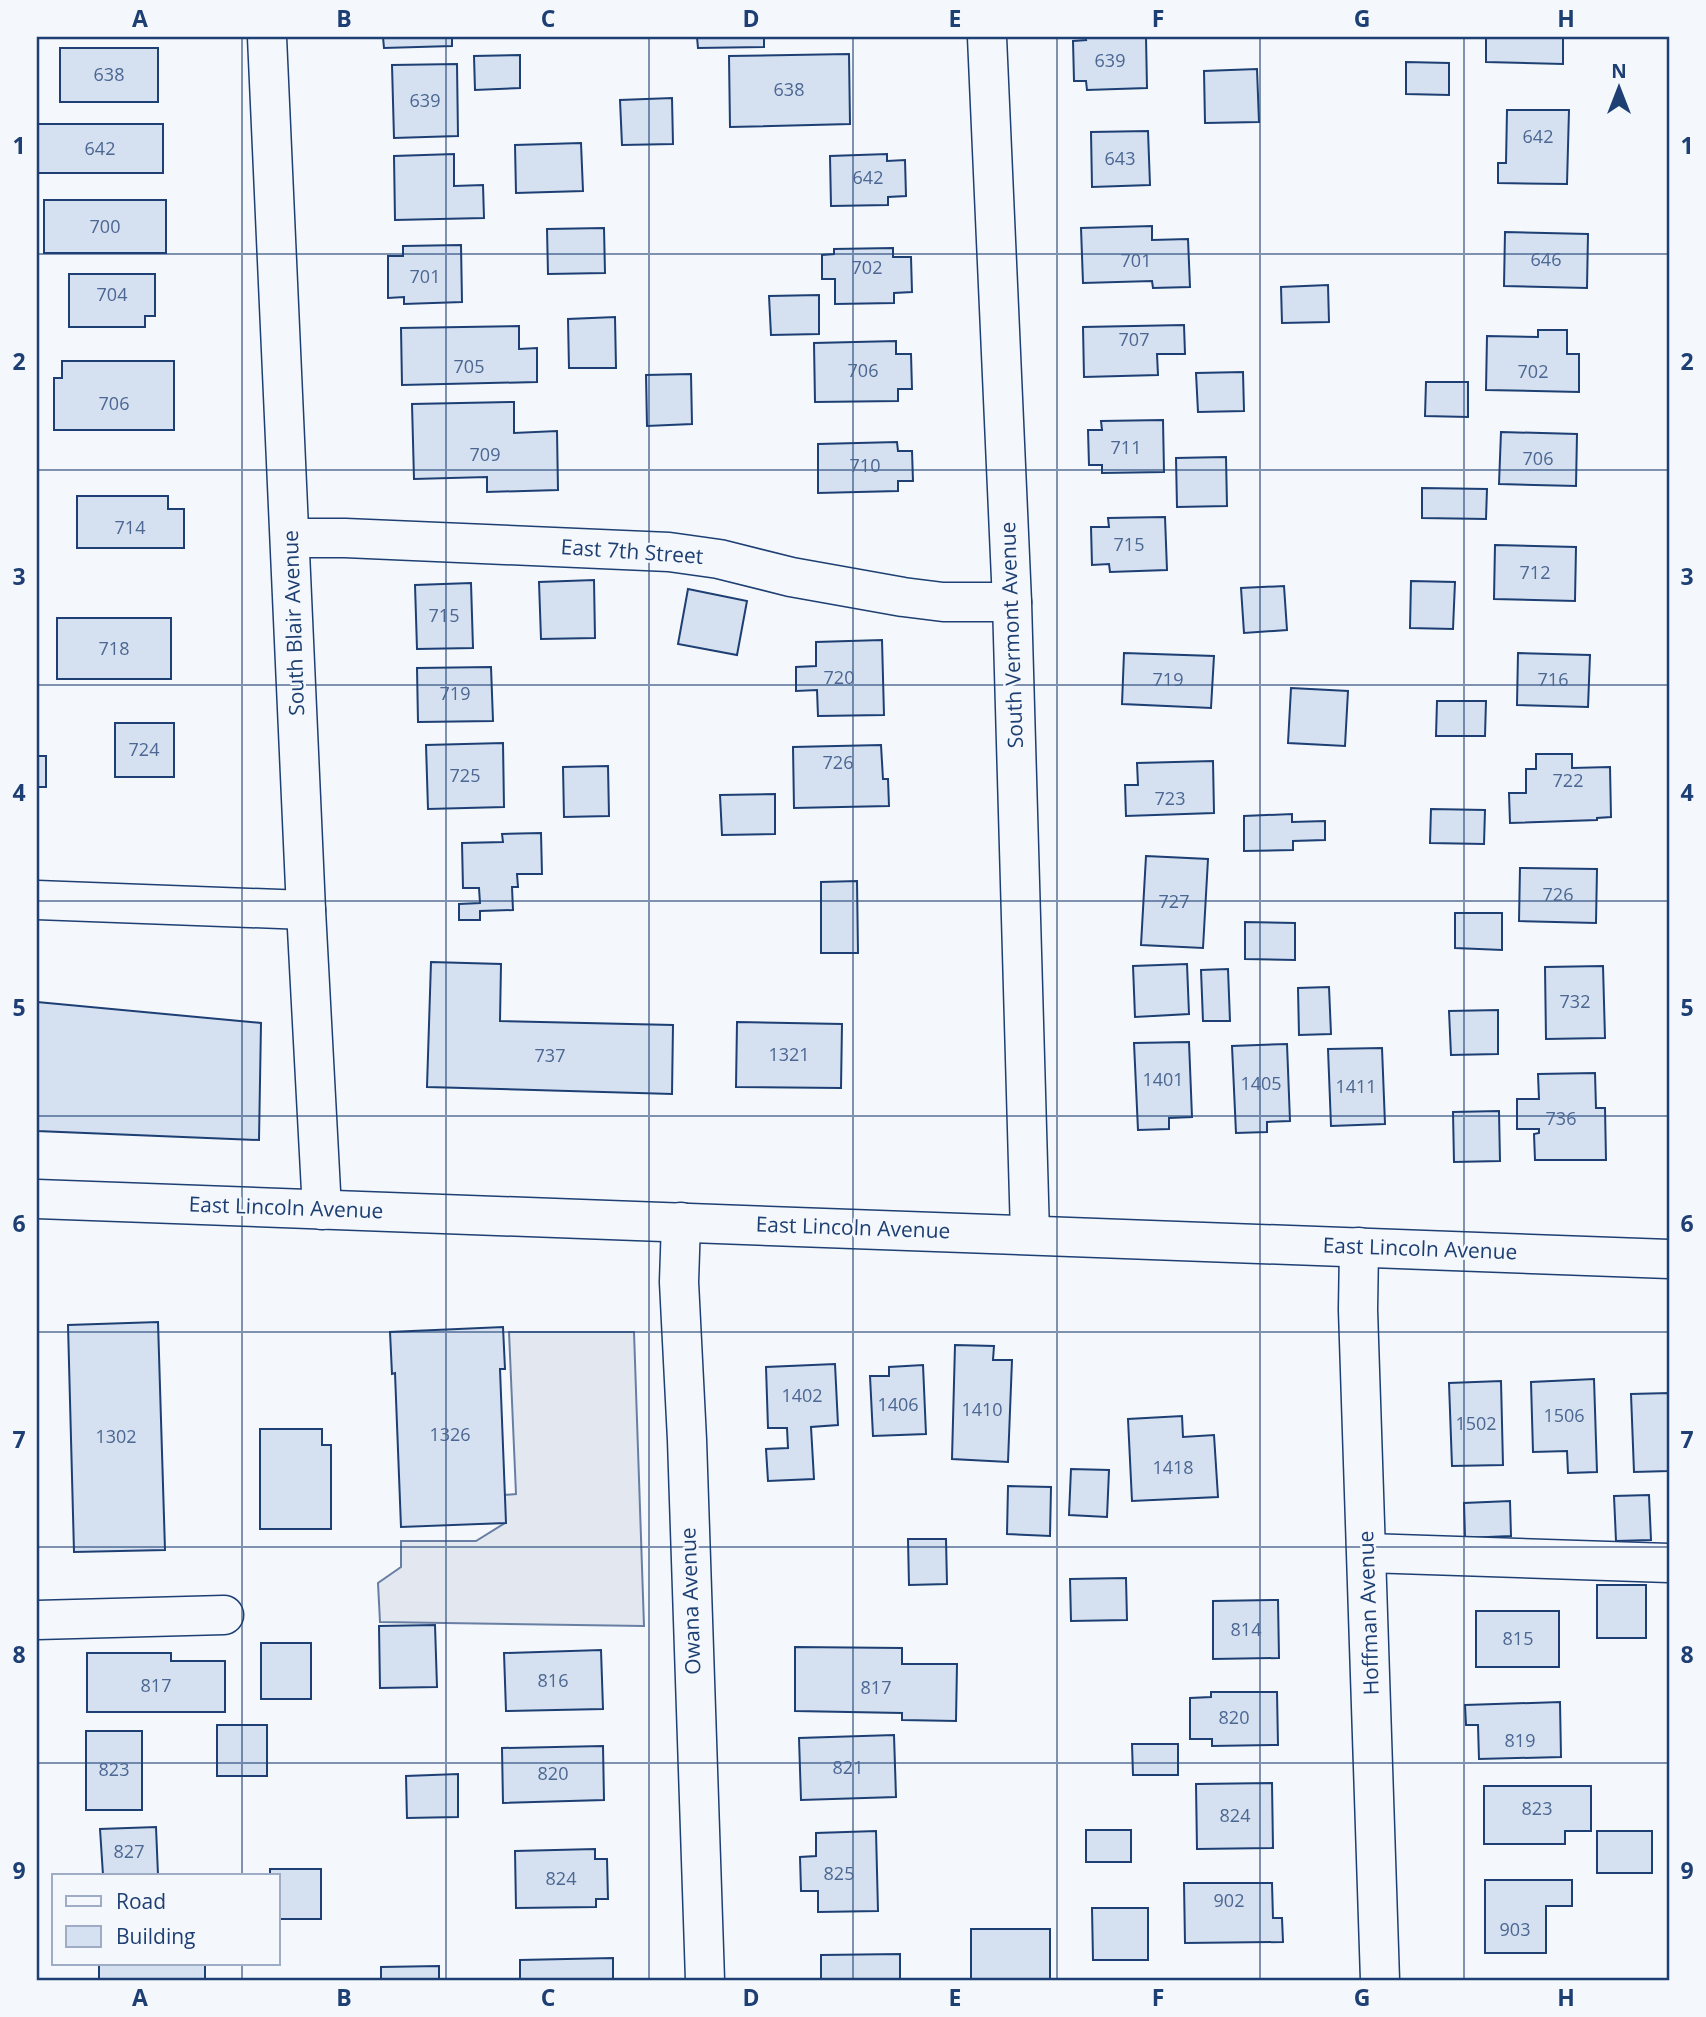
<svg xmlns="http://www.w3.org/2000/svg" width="1706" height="2017" font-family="'Open Sans',sans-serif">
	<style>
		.parking { fill: #e3e8f0; stroke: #687fa3; stroke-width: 2 }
		.building { fill: #d5e0f0; stroke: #1d3f73; stroke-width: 2 }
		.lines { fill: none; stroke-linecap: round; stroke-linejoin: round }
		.minor-casing { stroke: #1d3f73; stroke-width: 41 }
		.minor { stroke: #f4f7fb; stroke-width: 38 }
		.grid { fill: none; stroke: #1d3f73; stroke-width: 2; stroke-opacity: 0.55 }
		.labels { text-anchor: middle; stroke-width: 5; stroke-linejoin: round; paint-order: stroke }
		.number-label { font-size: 18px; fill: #4b6792 }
		.street-label { font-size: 21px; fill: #1d3f73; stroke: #f4f7fb }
		.neatline { fill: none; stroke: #1d3f73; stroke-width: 2.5 }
		.grid-label { font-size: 23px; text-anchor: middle; font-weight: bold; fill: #1d3f73 }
	</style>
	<rect width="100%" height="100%" fill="#f4f7fb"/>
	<polygon class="parking" points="509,1332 634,1332 644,1626 380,1622 378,1583 401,1567 401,1541 476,1541 505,1523 504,1495 516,1494"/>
	<g class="building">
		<polygon points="383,37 452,37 452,46 384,48"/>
		<polygon points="697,37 764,37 764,47 698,48"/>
		<polygon points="1085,37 1146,37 1147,88 1087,90 1086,81 1074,81 1073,41 1086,40"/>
		<polygon points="1486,37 1563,37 1563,64 1486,62"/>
		<rect x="60" y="48" width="98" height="54"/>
		<polygon points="849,54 850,124 730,127 729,56"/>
		<polygon points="520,55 520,88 475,90 474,56"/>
		<polygon points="1406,62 1449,63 1449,95 1406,94"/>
		<polygon points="457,64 458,136 394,138 392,65"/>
		<polygon points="1257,69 1259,122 1205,123 1204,71"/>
		<polygon points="672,98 673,144 622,145 620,100"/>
		<polygon points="1507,110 1569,110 1567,184 1498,183 1498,163 1506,163"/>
		<rect x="37" y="124" width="126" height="49"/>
		<polygon points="1148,131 1150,185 1092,187 1091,132"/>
		<polygon points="581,143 583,191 516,193 515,145"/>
		<polygon points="454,154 454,186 483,185 484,218 395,220 394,156"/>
		<polygon points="887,154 887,161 905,160 906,196 888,197 888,205 831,206 830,156"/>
		<rect x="44" y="200" width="122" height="53"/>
		<polygon points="1152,226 1152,240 1188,239 1190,287 1153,288 1152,281 1083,283 1081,228"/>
		<polygon points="604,228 605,273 548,274 547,229"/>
		<polygon points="1505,232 1588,234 1587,288 1504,286"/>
		<polygon points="461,245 462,302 404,304 404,297 388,298 388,256 403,256 403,246"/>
		<polygon points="893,248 893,257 911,257 912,292 894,293 894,303 835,304 835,279 822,279 822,255 834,254 834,249"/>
		<polygon points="69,274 155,274 155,316 145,316 145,327 69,327"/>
		<polygon points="1328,285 1329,322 1282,323 1281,287"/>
		<polygon points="819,295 819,334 771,335 769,296"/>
		<polygon points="615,317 616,368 569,368 568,319"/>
		<polygon points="1184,325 1185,354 1157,354 1158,375 1084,377 1083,327"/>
		<polygon points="519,326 519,349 537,348 537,382 402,385 401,328"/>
		<polygon points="1538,330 1567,330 1567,354 1579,354 1579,392 1486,390 1487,336 1538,337"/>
		<polygon points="896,341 896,354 911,354 912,389 898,389 898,401 815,402 814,343"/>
		<polygon points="62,361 174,361 174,430 54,430 54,378 62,378"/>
		<polygon points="1243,372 1244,411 1198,412 1196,373"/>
		<polygon points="691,374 692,424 647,426 646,375"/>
		<polygon points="1426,382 1468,382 1468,417 1425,416"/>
		<polygon points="514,402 514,433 557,431 558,490 487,492 487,477 414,479 412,404"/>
		<polygon points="1163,420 1164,472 1102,473 1102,465 1089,465 1088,430 1102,430 1101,421"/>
		<polygon points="1501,432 1577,434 1576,486 1499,484"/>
		<polygon points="897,442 898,451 912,451 913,481 898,481 898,491 818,493 818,444"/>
		<polygon points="1226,457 1227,506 1177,507 1176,458"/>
		<polygon points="1422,488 1487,489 1486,519 1422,518"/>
		<polygon points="77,496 168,496 168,509 184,509 184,548 77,548"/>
		<polygon points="1165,517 1167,570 1110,572 1109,564 1092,565 1091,527 1109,527 1108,518"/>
		<polygon points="1495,545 1576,547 1575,601 1494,599"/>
		<polygon points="594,580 595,638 541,639 539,582"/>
		<polygon points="1411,581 1455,582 1453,629 1410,628"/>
		<polygon points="471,583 473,648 417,649 415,585"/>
		<polygon points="1284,586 1287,630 1244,633 1241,588"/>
		<polygon points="688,589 747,601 737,655 678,644"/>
		<rect x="57" y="618" width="114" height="61"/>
		<polygon points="882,640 884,715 818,716 817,690 796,691 796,667 816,666 816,642"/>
		<polygon points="1124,653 1214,656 1211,708 1122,704"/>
		<polygon points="1518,653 1590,655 1588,707 1517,705"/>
		<polygon points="491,667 493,721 418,722 417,668"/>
		<polygon points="1291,688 1348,691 1345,746 1288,743"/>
		<polygon points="1437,701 1486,701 1485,736 1436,736"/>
		<rect x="115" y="723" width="59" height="54"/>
		<polygon points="503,743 504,807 428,809 426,745"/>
		<polygon points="881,745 883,779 888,779 889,806 794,808 793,747"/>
		<polygon points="1536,754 1572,754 1572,768 1610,767 1611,817 1597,818 1597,820 1510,823 1509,793 1526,793 1526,769 1536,769"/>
		<rect x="37" y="756" width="9" height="31"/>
		<polygon points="1213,761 1214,813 1126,816 1125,785 1138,785 1137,763"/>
		<polygon points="608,766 609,816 564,817 563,767"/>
		<polygon points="775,794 775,834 722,835 720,795"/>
		<polygon points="1431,809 1485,810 1484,844 1430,843"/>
		<polygon points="1292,814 1292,822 1325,821 1325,840 1293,841 1293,850 1244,851 1244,816"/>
		<polygon points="541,833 542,874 517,874 518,887 512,887 513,910 480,911 480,920 459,920 459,904 480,903 479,888 463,888 462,843 503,842 502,834"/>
		<polygon points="1146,856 1208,859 1203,948 1141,945"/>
		<polygon points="1520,868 1597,869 1596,923 1519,921"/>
		<polygon points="857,881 858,953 821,953 821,882"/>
		<polygon points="1455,913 1502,913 1502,950 1455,948"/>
		<polygon points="1245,922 1295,923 1295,960 1245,959"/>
		<polygon points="431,962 501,964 500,1021 673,1025 672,1094 427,1087"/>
		<polygon points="1187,964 1189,1014 1135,1017 1133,966"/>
		<polygon points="1603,966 1605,1038 1546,1039 1545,967"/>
		<polygon points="1228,969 1230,1021 1203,1021 1201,970"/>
		<polygon points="1329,987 1331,1034 1299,1035 1298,988"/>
		<polygon points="37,1002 261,1023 259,1140 37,1131"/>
		<polygon points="1498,1010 1498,1054 1451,1055 1449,1011"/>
		<polygon points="737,1022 842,1024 841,1088 736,1087"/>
		<polygon points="1189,1042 1192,1117 1169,1118 1169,1129 1138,1130 1134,1043"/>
		<polygon points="1287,1044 1290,1121 1267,1122 1267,1132 1236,1133 1232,1046"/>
		<polygon points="1382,1048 1385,1124 1331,1126 1328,1049"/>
		<polygon points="1595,1073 1596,1108 1605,1108 1606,1160 1535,1160 1534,1134 1539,1133 1539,1129 1517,1129 1517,1099 1539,1099 1538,1074"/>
		<polygon points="1499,1111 1500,1161 1454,1162 1453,1112"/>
		<polygon points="158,1322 165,1550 74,1552 68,1325"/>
		<polygon points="503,1327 505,1369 500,1369 506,1523 401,1527 395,1373 392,1374 390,1332"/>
		<polygon points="955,1345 994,1346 993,1360 1012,1360 1008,1462 952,1459"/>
		<polygon points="835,1364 838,1425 811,1427 814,1479 768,1481 766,1449 788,1448 787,1428 768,1428 766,1367"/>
		<polygon points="923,1365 926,1434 873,1436 870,1376 889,1376 889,1367"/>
		<polygon points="1594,1379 1597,1472 1568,1473 1567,1451 1533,1452 1531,1382"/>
		<polygon points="1501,1381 1503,1465 1452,1466 1449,1383"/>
		<polygon points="1669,1393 1669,1471 1634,1472 1631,1394"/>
		<polygon points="1182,1416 1183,1437 1214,1435 1218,1497 1132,1501 1128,1419"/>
		<polygon points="260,1429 322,1429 322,1445 331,1445 331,1529 260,1529"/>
		<polygon points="1071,1469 1109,1470 1107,1517 1069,1515"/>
		<polygon points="1008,1486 1051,1487 1050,1536 1007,1534"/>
		<polygon points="1649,1495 1651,1540 1616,1541 1614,1496"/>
		<polygon points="1510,1501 1511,1536 1465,1538 1464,1503"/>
		<polygon points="908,1539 946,1539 947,1584 909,1585"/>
		<polygon points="1126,1578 1127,1620 1071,1621 1070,1579"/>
		<rect x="1597" y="1585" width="49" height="53"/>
		<polygon points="1278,1600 1279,1658 1213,1659 1213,1601"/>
		<rect x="1476" y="1611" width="83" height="56"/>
		<polygon points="435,1625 437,1687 380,1688 379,1626"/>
		<rect x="261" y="1643" width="50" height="56"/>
		<polygon points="795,1647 902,1648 902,1664 957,1664 956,1721 902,1720 902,1713 795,1711"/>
		<polygon points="601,1650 603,1709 506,1711 504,1653"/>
		<polygon points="87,1653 171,1653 171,1661 225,1661 225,1712 87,1712"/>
		<polygon points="1211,1692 1277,1692 1278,1745 1212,1746 1212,1739 1190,1739 1190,1698 1211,1697"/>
		<polygon points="1560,1702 1561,1757 1479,1759 1478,1725 1466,1725 1465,1705"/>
		<rect x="217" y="1725" width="50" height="51"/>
		<rect x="86" y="1731" width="56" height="79"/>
		<polygon points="894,1735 896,1797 801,1800 799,1738"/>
		<polygon points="1132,1744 1178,1744 1178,1775 1133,1775"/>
		<polygon points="603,1746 604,1800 503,1803 502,1748"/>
		<polygon points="458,1774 458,1817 407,1818 406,1776"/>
		<polygon points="1272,1783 1273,1848 1197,1849 1196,1784"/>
		<polygon points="1484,1786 1591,1786 1591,1831 1565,1831 1565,1844 1484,1844"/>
		<polygon points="156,1827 158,1875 103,1875 100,1829"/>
		<rect x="1086" y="1830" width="45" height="32"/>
		<polygon points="876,1831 878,1911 818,1912 818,1891 801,1891 800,1857 816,1856 816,1833"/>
		<rect x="1597" y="1831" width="55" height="42"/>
		<polygon points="595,1849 595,1859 607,1859 608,1899 596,1899 596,1907 516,1908 515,1851"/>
		<polygon points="270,1869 321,1869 321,1919 278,1919 278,1875 270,1875"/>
		<polygon points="1485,1880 1572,1880 1572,1906 1546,1906 1546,1953 1485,1953"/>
		<polygon points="1184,1883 1272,1883 1273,1918 1282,1918 1283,1942 1185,1943"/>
		<polygon points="1092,1908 1148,1908 1148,1960 1093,1960"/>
		<rect x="971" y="1929" width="79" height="51"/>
		<polygon points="900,1954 900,1980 821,1980 821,1955"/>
		<polygon points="613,1958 613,1980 520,1980 520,1960"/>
		<rect x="99" y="1963" width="106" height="17"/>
		<polygon points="439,1966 439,1980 381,1980 381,1967"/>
	</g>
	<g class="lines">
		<defs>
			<g id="minor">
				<polyline points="267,37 306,910 322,1210"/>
				<polyline points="987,37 1012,602 1030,1234"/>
				<polyline points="290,538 345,538 669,552 719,559 791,577 903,597 943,602 1012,602"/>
				<polyline points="37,900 306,910"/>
				<polyline points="37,1199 1669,1259"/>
				<polyline points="681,1222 679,1282 687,1440 705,1980"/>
				<polyline points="1359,1247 1358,1310 1380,1980"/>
				<polyline points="1367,1553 1669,1563"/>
				<polyline points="37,1620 224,1615"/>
			</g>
		</defs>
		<use href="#minor" class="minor-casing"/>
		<use href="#minor" class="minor"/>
	</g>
	<path class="grid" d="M242,37V1875M446,37V1980M649,37V1980M853,37V1980M1057,37V1980M1260,37V1980M1464,37V1980M37,254H1669M37,470H1669M37,685H1669M37,901H1669M37,1116H1669M37,1332H1669M37,1547H1669M37,1763H1669M242,1963V1980"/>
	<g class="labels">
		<g class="number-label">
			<text x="1110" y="67">639</text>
			<text x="109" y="81">638</text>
			<text x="789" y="96">638</text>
			<text x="425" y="107">639</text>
			<text x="1538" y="143">642</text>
			<text x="100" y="155">642</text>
			<text x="1120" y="165">643</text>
			<text x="868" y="184">642</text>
			<text x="105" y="233">700</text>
			<text x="1546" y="266">646</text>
			<text x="1136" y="267">701</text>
			<text x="867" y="274">702</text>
			<text x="425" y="283">701</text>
			<text x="112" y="301">704</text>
			<text x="1134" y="346">707</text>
			<text x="469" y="373">705</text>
			<text x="863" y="377">706</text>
			<text x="1533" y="378">702</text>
			<text x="114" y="410">706</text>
			<text x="1126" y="454">711</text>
			<text x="485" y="461">709</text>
			<text x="1538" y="465">706</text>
			<text x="865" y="472">710</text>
			<text x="130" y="534">714</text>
			<text x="1129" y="551">715</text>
			<text x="1535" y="579">712</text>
			<text x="444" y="622">715</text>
			<text x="114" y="655">718</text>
			<text x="839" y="684">720</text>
			<text x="1168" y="686">719</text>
			<text x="1553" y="686">716</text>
			<text x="455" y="700">719</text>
			<text x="144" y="756">724</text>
			<text x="838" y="769">726</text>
			<text x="465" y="782">725</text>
			<text x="1568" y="787">722</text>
			<text x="1170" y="805">723</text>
			<text x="1558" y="901">726</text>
			<text x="1174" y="908">727</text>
			<text x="1575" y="1008">732</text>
			<text x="789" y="1061">1321</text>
			<text x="550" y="1062">737</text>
			<text x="1163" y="1086">1401</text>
			<text x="1261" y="1090">1405</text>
			<text x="1356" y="1093">1411</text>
			<text x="1561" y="1125">736</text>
			<text x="802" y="1402">1402</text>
			<text x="898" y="1411">1406</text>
			<text x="982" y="1416">1410</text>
			<text x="1564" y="1422">1506</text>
			<text x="1476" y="1430">1502</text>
			<text x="450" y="1441">1326</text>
			<text x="116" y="1443">1302</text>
			<text x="1173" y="1474">1418</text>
			<text x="1246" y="1636">814</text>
			<text x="1518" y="1645">815</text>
			<text x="553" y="1687">816</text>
			<text x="156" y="1692">817</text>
			<text x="876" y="1694">817</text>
			<text x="1234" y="1724">820</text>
			<text x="1520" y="1747">819</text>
			<text x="848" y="1774">821</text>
			<text x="114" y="1776">823</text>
			<text x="553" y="1780">820</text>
			<text x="1537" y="1815">823</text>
			<text x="1235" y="1822">824</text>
			<text x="129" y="1858">827</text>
			<text x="839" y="1880">825</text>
			<text x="561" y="1885">824</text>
			<text x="1229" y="1907">902</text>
			<text x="1515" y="1936">903</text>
		</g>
		<g class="street-label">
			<text transform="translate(632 552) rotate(4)" y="7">East 7th Street</text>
			<text transform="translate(294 623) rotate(-92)" y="7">South Blair Avenue</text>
			<text transform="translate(1012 635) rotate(-92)" y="7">South Vermont Avenue</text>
			<text transform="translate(286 1208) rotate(2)" y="7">East Lincoln Avenue</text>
			<text transform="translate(853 1228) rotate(2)" y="7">East Lincoln Avenue</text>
			<text transform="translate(1420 1249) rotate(2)" y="7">East Lincoln Avenue</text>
			<text transform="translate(691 1601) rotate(-92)" y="7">Owana Avenue</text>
			<text transform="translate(1369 1613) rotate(-92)" y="7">Hoffman Avenue</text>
		</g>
	</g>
	<rect width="1706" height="2017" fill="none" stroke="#f4f7fb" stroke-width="77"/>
	<rect x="52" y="1874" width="228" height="91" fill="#f4f7fb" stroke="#9eadc5" stroke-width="2"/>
	<rect x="66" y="1896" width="35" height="10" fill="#f4f7fb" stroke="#9eadc5" stroke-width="2"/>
	<text x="116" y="1909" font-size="21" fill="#1d3f73">Road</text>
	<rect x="66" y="1926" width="35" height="21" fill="#d5e0f0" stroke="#9eadc5" stroke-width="2"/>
	<text x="116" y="1944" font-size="21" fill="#1d3f73">Building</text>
	<g transform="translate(1619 88)" stroke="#f4f7fb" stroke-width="5" paint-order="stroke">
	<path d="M0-5L12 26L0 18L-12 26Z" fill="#1d3f73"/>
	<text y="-10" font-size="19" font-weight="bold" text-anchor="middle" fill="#1d3f73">N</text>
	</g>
	<rect x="38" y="38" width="1630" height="1941" class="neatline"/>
	<g class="grid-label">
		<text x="140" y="27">A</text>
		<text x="344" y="27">B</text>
		<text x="548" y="27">C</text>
		<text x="751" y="27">D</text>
		<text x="955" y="27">E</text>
		<text x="1158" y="27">F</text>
		<text x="1362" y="27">G</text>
		<text x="1566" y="27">H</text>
		<text x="19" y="154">1</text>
		<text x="1687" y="154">1</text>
		<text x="19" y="370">2</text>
		<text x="1687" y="370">2</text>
		<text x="19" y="585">3</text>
		<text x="1687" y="585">3</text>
		<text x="19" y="801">4</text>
		<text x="1687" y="801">4</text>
		<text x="19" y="1016">5</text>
		<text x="1687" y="1016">5</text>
		<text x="19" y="1232">6</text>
		<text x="1687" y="1232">6</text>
		<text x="19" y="1448">7</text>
		<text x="1687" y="1448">7</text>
		<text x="19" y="1663">8</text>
		<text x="1687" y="1663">8</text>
		<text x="19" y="1879">9</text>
		<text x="1687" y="1879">9</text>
		<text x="140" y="2006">A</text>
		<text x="344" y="2006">B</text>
		<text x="548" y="2006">C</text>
		<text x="751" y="2006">D</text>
		<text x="955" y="2006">E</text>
		<text x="1158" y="2006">F</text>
		<text x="1362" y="2006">G</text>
		<text x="1566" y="2006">H</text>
	</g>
</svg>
